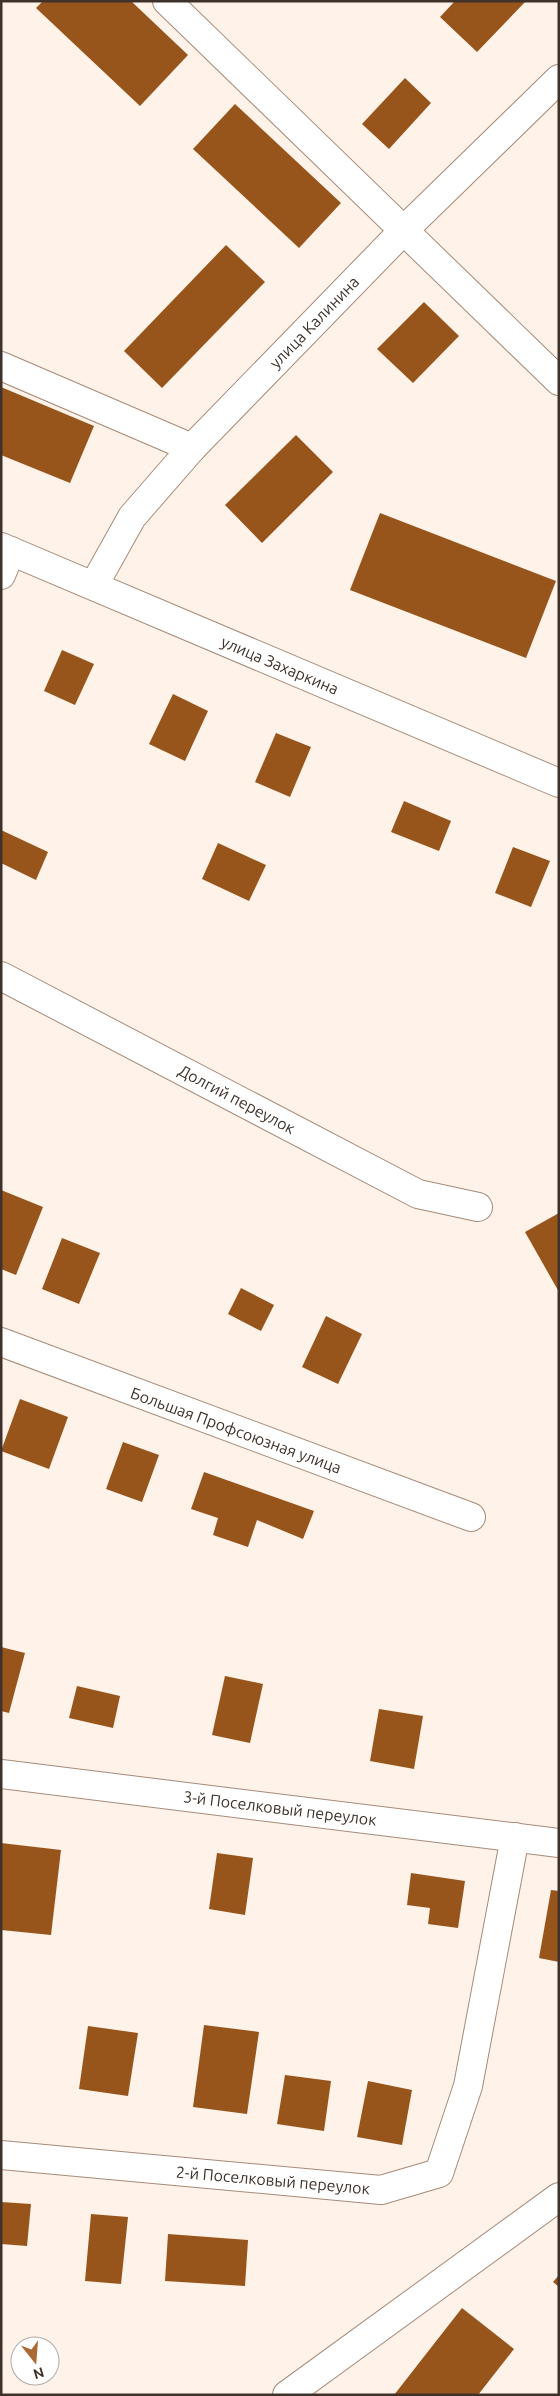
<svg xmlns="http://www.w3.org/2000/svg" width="560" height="2396" font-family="Ubuntu,sans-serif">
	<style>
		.building { fill: #98551b }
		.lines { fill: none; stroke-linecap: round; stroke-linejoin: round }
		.minor-casing { stroke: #a78b78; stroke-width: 30 }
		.minor { stroke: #fff; stroke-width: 28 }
		.labels { text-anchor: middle; stroke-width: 5; stroke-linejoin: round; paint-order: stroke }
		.street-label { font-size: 16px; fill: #3e322a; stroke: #fff }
	</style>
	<rect width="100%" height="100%" fill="#fef2e9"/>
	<g class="building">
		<polygon points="43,1 131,1 188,55 140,106 36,8"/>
		<polygon points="455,1 526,1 477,52 440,17"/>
		<polygon points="405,78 431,103 389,149 362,124"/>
		<polygon points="235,104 341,203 299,248 193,149"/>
		<polygon points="226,245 265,282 162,388 124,351"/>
		<polygon points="424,302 459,336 413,383 377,349"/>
		<polygon points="1,387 94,426 70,483 1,455"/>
		<polygon points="296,435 333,472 262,543 225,505"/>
		<polygon points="380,513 556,581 526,658 350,590"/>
		<polygon points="62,650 94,664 75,705 44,691"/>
		<polygon points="173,694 208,711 185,761 149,744"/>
		<polygon points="276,733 311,747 290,797 255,782"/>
		<polygon points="404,801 451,821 439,851 391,832"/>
		<polygon points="1,830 48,852 36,880 1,863"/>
		<polygon points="218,843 266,865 249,901 202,879"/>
		<polygon points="513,847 550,861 531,907 495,893"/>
		<polygon points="1,1190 43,1207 16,1275 1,1269"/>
		<polygon points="559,1213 559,1292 525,1232"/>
		<polygon points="62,1238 100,1253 79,1304 42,1289"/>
		<polygon points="241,1288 274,1305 261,1331 228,1314"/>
		<polygon points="326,1316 362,1334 338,1384 302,1367"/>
		<polygon points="20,1399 68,1417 49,1469 1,1451"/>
		<polygon points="123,1442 159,1455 142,1502 106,1489"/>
		<polygon points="204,1472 314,1511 303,1539 257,1520 248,1547 213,1535 218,1518 191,1509"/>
		<polygon points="1,1647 25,1653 9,1713 1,1711"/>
		<polygon points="225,1676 263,1684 250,1743 212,1735"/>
		<polygon points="77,1686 120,1696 113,1728 69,1718"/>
		<polygon points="379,1709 423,1716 414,1769 370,1761"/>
		<polygon points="1,1843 61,1850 51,1935 1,1930"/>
		<polygon points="217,1853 253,1858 245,1915 209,1909"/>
		<polygon points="411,1873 465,1881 458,1928 428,1924 430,1908 407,1905"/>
		<polygon points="551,1890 559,1891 559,1962 539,1958"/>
		<polygon points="204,2025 259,2032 247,2114 193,2107"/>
		<polygon points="88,2026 138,2033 128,2096 79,2089"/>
		<polygon points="285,2075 331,2081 324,2131 277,2124"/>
		<polygon points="368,2081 412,2090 402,2145 357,2137"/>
		<polygon points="1,2202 31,2204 27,2246 1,2244"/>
		<polygon points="91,2214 128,2217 121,2284 85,2281"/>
		<polygon points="168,2234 248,2240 245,2286 165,2281"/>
		<polygon points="559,2275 559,2287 553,2282"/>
		<polygon points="462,2308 514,2349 478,2395 394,2395"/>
	</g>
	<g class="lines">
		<defs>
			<g id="minor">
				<polyline points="167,1 559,381"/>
				<polyline points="1,366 192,448"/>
				<polyline points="1,547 559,783"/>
				<polyline points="1,575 11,551"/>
				<polyline points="94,585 132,517 192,448 404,230 559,79"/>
				<polyline points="1,976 418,1194 478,1207"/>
				<polyline points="1,1342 471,1517"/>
				<polyline points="1,1774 559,1843"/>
				<polyline points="1,2155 381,2190 439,2173 468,2086 515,1837"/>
				<polyline points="287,2395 559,2197"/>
			</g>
		</defs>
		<use href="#minor" class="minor-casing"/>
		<use href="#minor" class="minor"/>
	</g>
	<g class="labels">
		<g class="street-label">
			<text transform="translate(314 322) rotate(-46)" y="6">улица Калинина</text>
			<text transform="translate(280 665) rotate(23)" y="6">улица Захаркина</text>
			<text transform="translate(237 1099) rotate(28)" y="6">Долгий переулок</text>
			<text transform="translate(236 1430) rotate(20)" y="6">Большая Профсоюзная улица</text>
			<text transform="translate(280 1808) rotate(7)" y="6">3-й Поселковый переулок</text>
			<text transform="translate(273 2180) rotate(5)" y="6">2-й Поселковый переулок</text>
		</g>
	</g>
	<rect width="560" height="2396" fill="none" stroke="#3e322a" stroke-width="5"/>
	<g transform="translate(35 2361) rotate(163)"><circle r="24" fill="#ffffff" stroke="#b2adaa"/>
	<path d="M0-4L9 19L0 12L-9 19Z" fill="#ab6935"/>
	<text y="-8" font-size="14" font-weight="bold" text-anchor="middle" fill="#3e322a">N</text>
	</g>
</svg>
